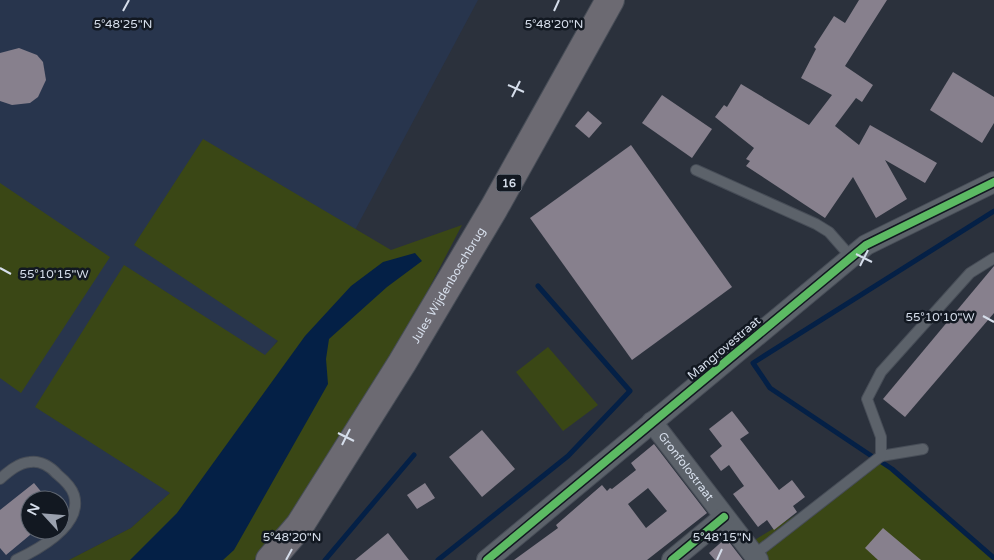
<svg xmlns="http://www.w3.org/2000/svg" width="994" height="560" font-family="'Varela Round',sans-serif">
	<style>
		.built { fill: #28354d; fill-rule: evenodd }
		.green { fill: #3a4715 }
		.water { fill: #042046 }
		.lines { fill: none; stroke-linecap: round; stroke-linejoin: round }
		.stream { stroke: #042046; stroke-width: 5 }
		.building { fill: #87808d; fill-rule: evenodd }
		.service-casing { stroke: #474d57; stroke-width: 12 }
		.minor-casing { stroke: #474d57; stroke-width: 22 }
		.primary-casing { stroke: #474d57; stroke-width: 30 }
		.service { stroke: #5c626a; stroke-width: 10 }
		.minor { stroke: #5c626a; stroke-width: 20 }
		.primary { stroke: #6c6a72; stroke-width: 28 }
		.cycleway-casing { stroke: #121821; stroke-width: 11 }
		.cycleway { stroke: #5cba63; stroke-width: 8 }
		.ticks { fill: none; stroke: #d6deeb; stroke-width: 2 }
		.labels { text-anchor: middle; stroke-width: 5; stroke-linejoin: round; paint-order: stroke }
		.shield { fill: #121821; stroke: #9ba3ae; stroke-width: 1 }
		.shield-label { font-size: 11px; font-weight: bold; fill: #d6deeb }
		.street-label { font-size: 12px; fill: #d6deeb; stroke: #121821 }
		.ticks-label { font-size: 12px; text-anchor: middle; fill: #d6deeb; stroke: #121821; stroke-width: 5; stroke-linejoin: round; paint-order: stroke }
	</style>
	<rect width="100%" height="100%" fill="#2b313c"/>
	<path class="built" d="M0,0H478L355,230L170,493L131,528L69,560H0ZM30,500H60V530H30Z"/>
	<g class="green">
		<polygon points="203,139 391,250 462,225 366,409 291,521 254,560 69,560 131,528 170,493 35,407 124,265 265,355 278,341 134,245"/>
		<polygon points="0,183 110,257 21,393 0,378"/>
		<polygon points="548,347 598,405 563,431 516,372"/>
		<polygon points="876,459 892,469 994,558 994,560 767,560 753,541 837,490"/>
	</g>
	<polygon class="water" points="415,253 422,261 387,287 329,339 326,359 328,384 234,550 223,560 130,560 177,513 305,336 351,286 383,262"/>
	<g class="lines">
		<g class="stream">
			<polyline points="876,459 770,388 753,363 994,211"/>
			<polyline points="877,459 892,469 994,558"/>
			<polyline points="325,560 414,455"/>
			<polyline points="438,560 568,456 630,391 538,286"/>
		</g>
	</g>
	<g class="building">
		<polygon points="859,0 887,0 845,66 873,85 862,102 856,98 835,126 859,145 870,125 937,163 925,183 885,160 907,199 876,218 853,177 825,218 746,166 750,161 746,159 754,148 715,117 724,105 727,107 741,84 809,125 832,95 801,78 816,49 814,47 834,16 845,23"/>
		<polygon points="19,48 37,55 43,62 46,80 38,97 30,103 12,105 0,101 0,53"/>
		<polygon points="953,72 994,97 994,123 982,143 930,110"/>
		<polygon points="662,95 712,129 692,158 642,123"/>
		<polygon points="588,111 602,123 589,138 575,126"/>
		<polygon points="631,145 732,287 632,360 530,218"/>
		<polygon points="994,266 994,313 905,417 883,399"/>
		<polygon points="732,411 749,433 740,439 779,490 792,480 805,497 793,506 797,512 774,530 767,520 758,527 733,494 744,486 729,465 721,471 710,456 722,446 709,429"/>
		<polygon points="482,430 515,469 482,497 449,457"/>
		<path d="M654,444L707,513L647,560H514L558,528L556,525L602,485L607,491L610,488L612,489L636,470L631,463ZM648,488L667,511L646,528L628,504Z"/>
		<polygon points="34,483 48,500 30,500 30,535 6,555 0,548 0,510"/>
		<polygon points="425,483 435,498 417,509 407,495"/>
		<polygon points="883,528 921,560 878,560 865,548"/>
		<polygon points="388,533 409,560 355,560"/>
		<polygon points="726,538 743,560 715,560 709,553"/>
	</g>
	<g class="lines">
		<defs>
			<g id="service">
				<polyline points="696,170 816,224 829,232 851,257"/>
				<polyline points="881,456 923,449"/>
				<path d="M0,479C8,472 18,463 30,462C40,460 51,467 57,474C63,479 72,488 74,495C83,526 37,550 16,560"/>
				<polyline points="754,555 881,456 881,437 867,399 881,372 970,273 994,258"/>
			</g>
			<g id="minor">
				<path id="s1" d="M652,422L758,560"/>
				<polyline points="487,560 866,245 994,182"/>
				<polyline points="672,560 724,517"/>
			</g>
			<g id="primary">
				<path id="s2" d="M270,560L300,525L402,363L494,208L610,0"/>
			</g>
		</defs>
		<use href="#service" class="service-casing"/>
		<use href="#minor" class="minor-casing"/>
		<use href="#primary" class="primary-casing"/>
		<use href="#service" class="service"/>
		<use href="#minor" class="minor"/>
		<use href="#primary" class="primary"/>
		<defs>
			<g id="cycleway">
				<polyline points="487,560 866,245 994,182"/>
				<polyline points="672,560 724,517"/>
			</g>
		</defs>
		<use href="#cycleway" class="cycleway-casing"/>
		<use href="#cycleway" class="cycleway"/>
	</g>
	<path class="ticks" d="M123,11L129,0M554,11L559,0M508,85L524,92M512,97L520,81M856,254L872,262M860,266L868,250M0,268L11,274M983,316L994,322M338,433L354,441M342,445L350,429M286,560L292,549M717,560L722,549"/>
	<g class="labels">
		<rect class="shield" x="496.5" y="174.5" width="25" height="17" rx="4"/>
		<g class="shield-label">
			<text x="509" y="187">16</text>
		</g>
		<g class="street-label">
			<text dy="4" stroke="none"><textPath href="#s2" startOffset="328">Jules Wijdenboschbrug</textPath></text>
			<text transform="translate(724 348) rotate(-40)" y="4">Mangrovestraat</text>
			<text dy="4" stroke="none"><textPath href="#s1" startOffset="56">Gronfolostraat</textPath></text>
		</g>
	</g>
	<g class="ticks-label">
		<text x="123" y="28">5°48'25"N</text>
		<text x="554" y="28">5°48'20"N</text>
		<text x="54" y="278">55°10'15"W</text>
		<text x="940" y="321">55°10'10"W</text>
		<text x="292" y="541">5°48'20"N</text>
		<text x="722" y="541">5°48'15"N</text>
	</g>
	<g transform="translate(45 515) rotate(296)"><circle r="24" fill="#121821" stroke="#606772"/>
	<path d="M0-4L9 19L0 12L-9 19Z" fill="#9aa1ae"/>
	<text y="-8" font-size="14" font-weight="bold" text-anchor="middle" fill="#d6deeb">N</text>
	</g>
</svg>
